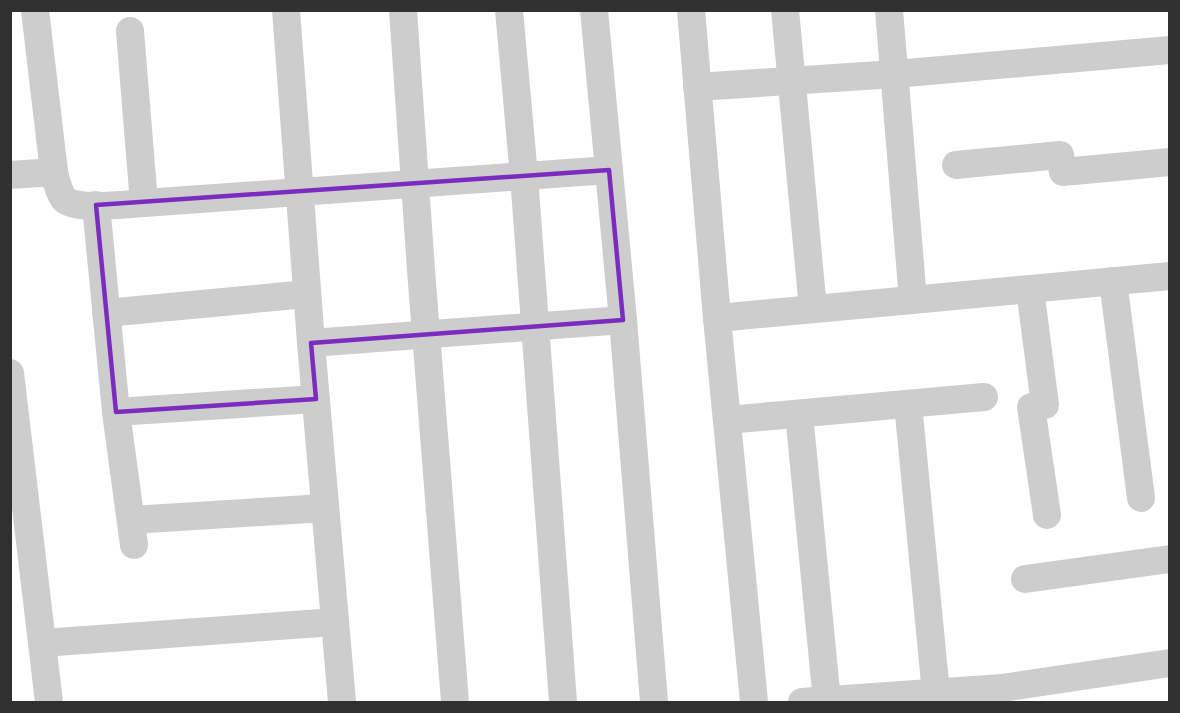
<svg xmlns="http://www.w3.org/2000/svg" width="1180" height="713" font-family="'Source Sans 3',sans-serif">
	<style>
		.lines { fill: none; stroke-linecap: round; stroke-linejoin: round }
		.minor { stroke: #cdcdcd; stroke-width: 28 }
		.marked { fill: none; stroke: #7b2cbf; stroke-width: 4.5; stroke-linejoin: round }
	</style>
	<rect width="100%" height="100%" fill="#fff"/>
	<g class="lines">
		<g class="minor">
			<path d="M35,10L54,172C56,180 58,191 64,199C74,211 127,204 144,203L609,170"/>
			<polyline points="286,10 311,343 342,702"/>
			<polyline points="403,10 421,270 455,702"/>
			<polyline points="509,10 524,176 563,702"/>
			<polyline points="594,10 623,320 654,702"/>
			<polyline points="691,10 717,318 754,702"/>
			<polyline points="785,10 813,309"/>
			<polyline points="889,10 913,300"/>
			<polyline points="130,31 144,203"/>
			<polyline points="697,87 895,74 1170,50"/>
			<polyline points="956,165 1060,155 1063,172 1170,162"/>
			<polyline points="10,175 54,172"/>
			<polyline points="96,205 116,412 134,545"/>
			<polyline points="1113,281 1141,498"/>
			<polyline points="1030,289 1045,405 1031,407 1047,515"/>
			<polyline points="106,313 307,294"/>
			<polyline points="717,318 1170,276"/>
			<polyline points="311,343 623,320"/>
			<polyline points="10,373 49,702"/>
			<polyline points="908,404 936,693"/>
			<polyline points="116,412 316,399"/>
			<polyline points="799,414 827,701"/>
			<polyline points="727,420 984,397"/>
			<polyline points="131,520 325,508"/>
			<polyline points="1025,579 1170,559"/>
			<polyline points="42,643 335,622"/>
			<polyline points="802,702 1002,688 1170,663"/>
		</g>
	</g>
	<path class="marked" d="M609,170L623,320L311,343L316,399L116,412L96,205Z"/>
	<rect width="1180" height="713" fill="none" stroke="#303030" stroke-width="24"/>
</svg>
